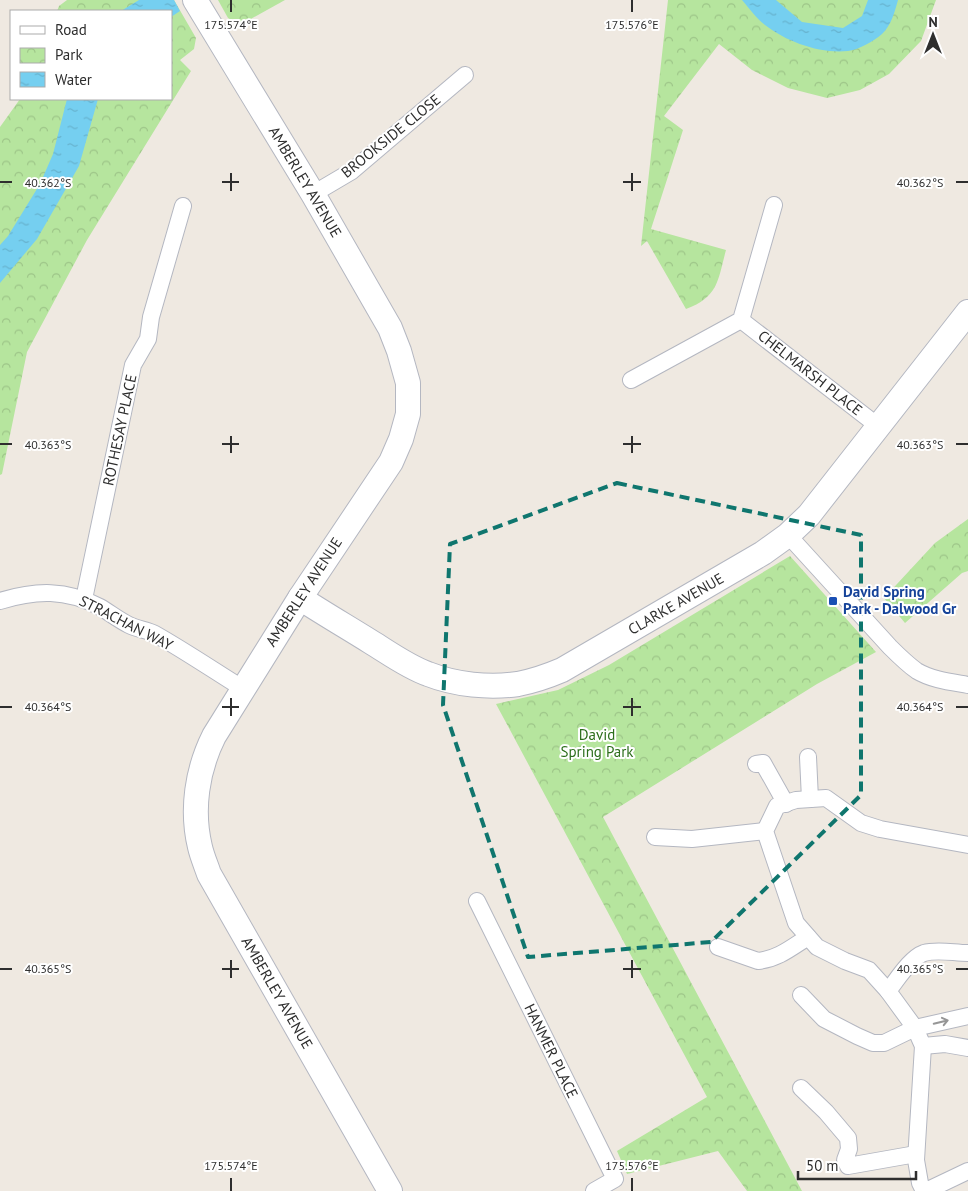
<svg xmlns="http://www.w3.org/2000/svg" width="968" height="1191" font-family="'PT Sans',sans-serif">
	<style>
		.park { fill: url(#park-crowns) }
		.water { fill: url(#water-ripples) }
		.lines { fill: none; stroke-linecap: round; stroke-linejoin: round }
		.street-casing { stroke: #b4b7c1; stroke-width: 18 }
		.secondary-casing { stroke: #b4b7c1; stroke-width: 26 }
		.street { stroke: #fff; stroke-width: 16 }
		.secondary { stroke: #fff; stroke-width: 24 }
		.oneway { stroke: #969696 }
		.marked { fill: none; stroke: #0f766e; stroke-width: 4; stroke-dasharray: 10 6; stroke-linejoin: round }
		.ticks { fill: none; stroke: #2e2e2e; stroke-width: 2 }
		.transit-dot { fill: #1a4fb4; stroke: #fff; stroke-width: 2 }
		.labels { text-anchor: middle; stroke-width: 4; stroke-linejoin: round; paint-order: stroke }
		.street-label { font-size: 15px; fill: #2e2e2e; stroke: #fff }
		.transit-label { font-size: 15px; font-weight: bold; fill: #164399; stroke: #fff; text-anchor: start }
		.park-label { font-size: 15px; fill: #2c6e1b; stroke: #fff }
		.ticks-label { font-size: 12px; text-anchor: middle; fill: #2e2e2e; stroke: #fff; stroke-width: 4; stroke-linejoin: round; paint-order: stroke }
	</style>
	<defs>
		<pattern id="park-crowns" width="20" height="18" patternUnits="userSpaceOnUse" patternTransform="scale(1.25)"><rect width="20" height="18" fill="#b6e59e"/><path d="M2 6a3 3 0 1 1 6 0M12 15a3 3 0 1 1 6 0" fill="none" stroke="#9dc588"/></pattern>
		<pattern id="water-ripples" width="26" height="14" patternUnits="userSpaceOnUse" patternTransform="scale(1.25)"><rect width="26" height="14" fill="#75cff0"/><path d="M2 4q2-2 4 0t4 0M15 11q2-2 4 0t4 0" fill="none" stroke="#66b2ce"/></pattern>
	</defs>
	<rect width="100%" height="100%" fill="#efe9e1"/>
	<g class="park">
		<polygon points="67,0 174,0 196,38 194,49 180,60 191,71 87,240 27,352 2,474 0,475 0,127 20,99 171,99 171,11 57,11 59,6"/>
		<polygon points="218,0 285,0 240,25 228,18"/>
		<path d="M668,0H936L921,41L889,74L860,90L827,98L788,88L752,70L719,44L664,116L683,130L651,229L726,250C718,279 719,297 686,309L647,241L641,246Z"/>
		<polygon points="968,519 968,571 962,573 905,623 884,598 935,543"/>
		<polygon points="790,556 876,652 817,684 603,817 802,1191 747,1191 718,1151 627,1174 617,1151 707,1097 496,704 558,690 609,665"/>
	</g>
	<g class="water">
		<polygon points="139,0 174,0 180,11 171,17 171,11 121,11"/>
		<path d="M742,0H776L802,22L843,28L862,16L868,0H898C895,11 891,26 882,34C874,41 858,50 848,51C820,54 787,42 765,25C757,19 749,8 742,0Z"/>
		<polygon points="67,99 98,99 79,166 37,239 0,283 0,245 8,236 40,184 53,154"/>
	</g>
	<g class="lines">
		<defs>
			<g id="street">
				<polyline points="313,194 352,171 465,75"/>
				<polyline points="741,320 878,426"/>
				<polyline points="631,380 741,320 774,205"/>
				<path d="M788,535L890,647C898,655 907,664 917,671C932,680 951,682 968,685"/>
				<polyline points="84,599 133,365 148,339 151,317 183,206"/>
				<path d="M0,601C36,590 66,589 100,607C110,613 119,620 129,625C137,629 147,630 155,634C185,651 213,670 242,688"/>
				<polyline points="808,757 810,799"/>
				<polyline points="756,764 763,763 786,804"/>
				<polyline points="655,837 692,839 765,831"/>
				<polyline points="477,901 615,1179 594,1191"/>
				<path d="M718,947L758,961C778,959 792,947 808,937"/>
				<path d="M888,991C897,980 910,958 924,953C937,949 954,953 968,953"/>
				<polyline points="801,995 824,1019 857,1036 873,1043 884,1043 915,1028 968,1016"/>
				<polyline points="923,1046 945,1044 968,1048"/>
				<polyline points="801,1088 826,1112 848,1138 849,1149 845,1160 848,1166 916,1154"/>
				<polyline points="924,1191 920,1183 916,1160 923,1046 915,1028 888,991 869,970 845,961 817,947 796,923 765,831 777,806 796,800 826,798 861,823 880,829 968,845"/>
				<polyline points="926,1191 968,1171"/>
			</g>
			<g id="secondary">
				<path d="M195,0L313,194L390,328L399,351L408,383V414L401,439L391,462L300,598L214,736C197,770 191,810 200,847C202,856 206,865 209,874L390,1191"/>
				<path d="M300,598C323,613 347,627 371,642C389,653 408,667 428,674C456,685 489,688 518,684C533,681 548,676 562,670L763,553L788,535L809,515L968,312"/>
			</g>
		</defs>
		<use href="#street" class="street-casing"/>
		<use href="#secondary" class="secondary-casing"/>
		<use href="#street" class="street"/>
		<use href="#secondary" class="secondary"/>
	</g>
	<defs><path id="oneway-shaft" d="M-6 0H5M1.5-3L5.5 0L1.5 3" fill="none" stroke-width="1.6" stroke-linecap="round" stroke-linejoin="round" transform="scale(1.25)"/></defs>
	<use class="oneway" href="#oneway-shaft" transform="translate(941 1022) rotate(-14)"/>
	<path class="marked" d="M617,483L861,535V795L711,942L528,957L443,705L450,544Z"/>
	<path class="ticks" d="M231,0V12M632,0V12M231,173V191M632,173V191M0,182H12M222,182H239M623,182H641M956,182H968M231,436V453M632,436V453M0,444H12M222,444H239M623,444H641M956,444H968M231,698V716M632,698V716M0,707H12M222,707H239M623,707H641M956,707H968M231,960V978M632,960V978M0,969H12M222,969H239M623,969H641M956,969H968M231,1178V1191M632,1178V1191"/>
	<rect class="transit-dot" x="828" y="596" width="10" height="10" rx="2.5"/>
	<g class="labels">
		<g class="street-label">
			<text transform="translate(391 136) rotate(-39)" y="5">BROOKSIDE CLOSE</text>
			<text transform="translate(305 182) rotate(59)" y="5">AMBERLEY AVENUE</text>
			<text transform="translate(810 373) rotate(38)" y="5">CHELMARSH PLACE</text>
			<text transform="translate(120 430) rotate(-78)" y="5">ROTHESAY PLACE</text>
			<text transform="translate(304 592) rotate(-57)" y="5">AMBERLEY AVENUE</text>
			<text transform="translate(676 604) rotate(-30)" y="5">CLARKE AVENUE</text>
			<text transform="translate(126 623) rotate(27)" y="5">STRACHAN WAY</text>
			<text transform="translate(277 993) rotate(60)" y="5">AMBERLEY AVENUE</text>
			<text transform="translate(551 1051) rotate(64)" y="5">HANMER PLACE</text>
		</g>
		<g class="transit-label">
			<text x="843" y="597">David Spring<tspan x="843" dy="17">Park - Dalwood Gr</tspan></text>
		</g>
		<g class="park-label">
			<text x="597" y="740">David<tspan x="597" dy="17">Spring Park</tspan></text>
		</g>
	</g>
	<g class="ticks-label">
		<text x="231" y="29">175.574°E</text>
		<text x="632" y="29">175.576°E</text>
		<text x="48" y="187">40.362°S</text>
		<text x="920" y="187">40.362°S</text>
		<text x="48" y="449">40.363°S</text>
		<text x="920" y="449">40.363°S</text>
		<text x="48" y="711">40.364°S</text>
		<text x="920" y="711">40.364°S</text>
		<text x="48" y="973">40.365°S</text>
		<text x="920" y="973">40.365°S</text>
		<text x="231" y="1170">175.574°E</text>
		<text x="632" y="1170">175.576°E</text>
	</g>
	<rect x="10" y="10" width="162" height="90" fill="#ffffff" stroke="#ababab"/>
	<rect x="20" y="26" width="25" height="8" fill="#ffffff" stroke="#ababab"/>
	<text x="55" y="35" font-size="15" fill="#2e2e2e">Road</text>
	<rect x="20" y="48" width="25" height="15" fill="url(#park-crowns)" stroke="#ababab"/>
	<text x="55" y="60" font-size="15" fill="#2e2e2e">Park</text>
	<rect x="20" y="72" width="25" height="15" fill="url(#water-ripples)" stroke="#ababab"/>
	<text x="55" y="85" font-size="15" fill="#2e2e2e">Water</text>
	<g transform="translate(933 35)" stroke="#ffffff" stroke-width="4" paint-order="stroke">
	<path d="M0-4L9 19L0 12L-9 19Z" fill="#2e2e2e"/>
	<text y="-8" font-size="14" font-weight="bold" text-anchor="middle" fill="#2e2e2e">N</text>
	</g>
	<path d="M798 1171v8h118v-8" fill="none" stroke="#2e2e2e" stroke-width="2.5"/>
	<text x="806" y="1171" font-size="15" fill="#2e2e2e" stroke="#ffffff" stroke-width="4" paint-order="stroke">50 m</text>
</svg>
